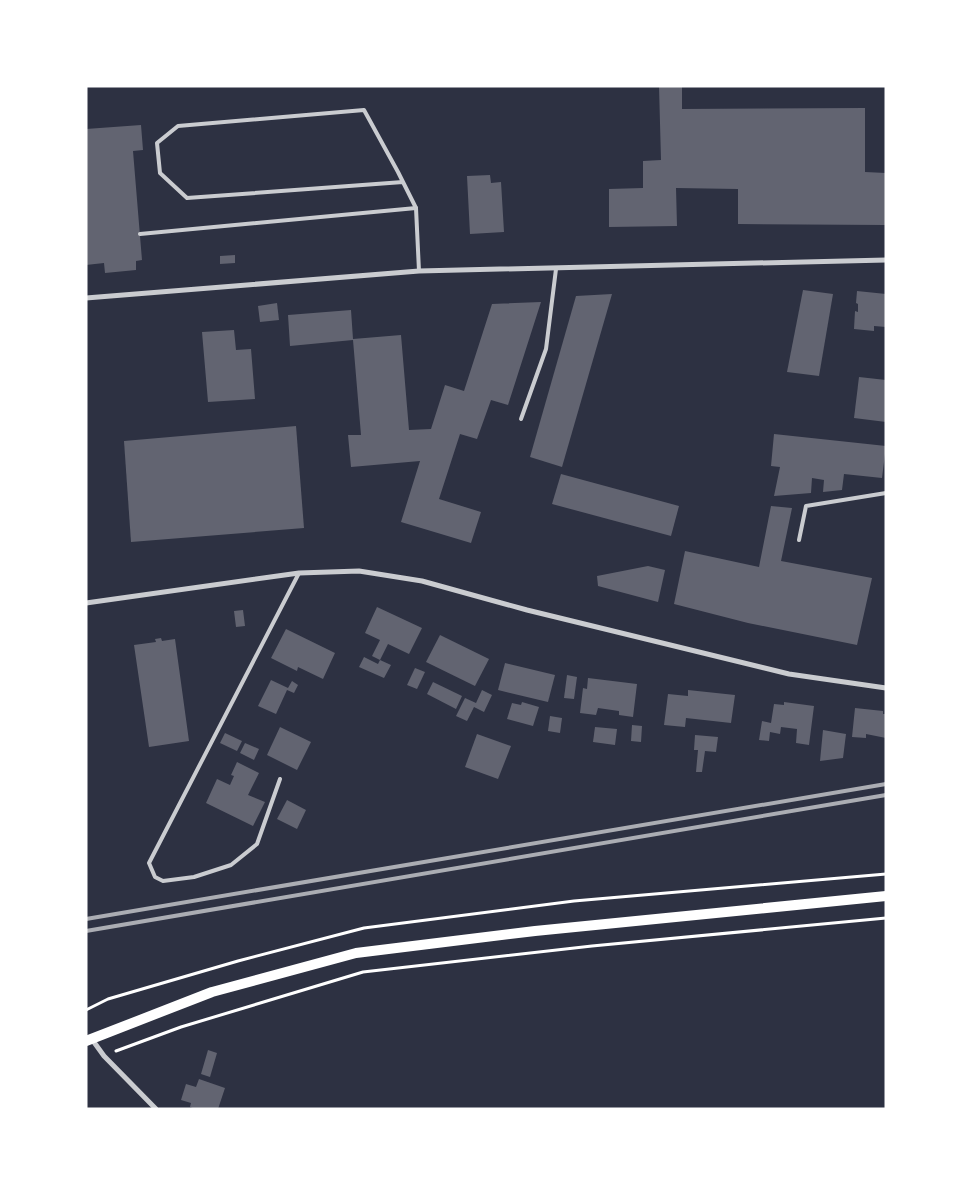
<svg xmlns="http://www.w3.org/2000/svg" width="972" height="1195" font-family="Rubik,sans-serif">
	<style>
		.building { fill: #626471 }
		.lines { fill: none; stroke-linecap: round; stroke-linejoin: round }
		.path { stroke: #fff; stroke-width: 3 }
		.service { stroke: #caccd0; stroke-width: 4 }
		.minor { stroke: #caccd0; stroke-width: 5 }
		.secondary { stroke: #fff; stroke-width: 10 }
		.rail { stroke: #abadb3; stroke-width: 4 }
	</style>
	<rect width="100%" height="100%" fill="#2d3142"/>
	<g class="building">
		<polygon points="659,86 682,86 682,109 865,108 865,172 886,173 886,225 738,224 738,189 676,188 677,226 609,227 609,189 643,188 643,161 661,160"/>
		<polygon points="141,125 143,150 133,151 142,260 136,261 136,270 105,273 104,263 86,265 86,129"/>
		<polygon points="490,175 491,183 501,182 504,232 470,234 467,176"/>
		<polygon points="235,255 235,263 220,264 220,256"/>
		<polygon points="803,290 833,294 819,376 787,372"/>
		<polygon points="857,291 886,294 886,327 874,326 874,331 854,329 855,311 858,312 858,304 856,303"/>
		<polygon points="612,294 562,467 530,457 576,296"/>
		<polygon points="541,302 508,405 491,400 477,439 460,434 439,499 481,512 471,543 401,522 420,461 351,467 348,435 361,435 353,340 290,346 288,315 351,310 353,339 401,335 409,430 431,429 445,385 464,391 492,304"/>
		<polygon points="277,303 279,320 260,322 258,306"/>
		<polygon points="234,330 236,350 251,349 255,399 208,402 202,332"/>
		<polygon points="859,377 886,380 886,422 854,418"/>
		<polygon points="296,426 304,528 131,542 124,441"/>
		<polygon points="774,434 886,446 882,478 844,474 842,490 823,492 824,480 812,478 811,493 774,496 780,467 771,466"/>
		<polygon points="561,474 679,506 671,536 552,504"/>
		<polygon points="771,506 792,508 781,561 872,578 857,645 748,623 674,604 685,551 759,567"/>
		<polygon points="648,566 665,570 658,602 598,586 597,576"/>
		<polygon points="377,607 422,628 409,654 388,644 380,660 391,665 384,678 359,667 364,657 378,664 380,660 372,656 380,640 365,633"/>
		<polygon points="243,610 245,626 236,627 234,611"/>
		<polygon points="286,629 335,653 323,679 298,667 297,671 271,658"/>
		<polygon points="440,635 489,659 475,686 426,662"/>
		<polygon points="161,638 162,641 175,639 189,741 149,747 134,645 156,642 155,639"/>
		<polygon points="505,663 555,675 548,702 498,690"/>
		<polygon points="415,668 425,672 417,689 407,685"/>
		<polygon points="567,675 577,677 574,699 564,698"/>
		<polygon points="588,678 637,684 633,717 619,715 619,711 598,708 596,715 580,713 583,688 587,689"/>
		<polygon points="271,680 288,688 292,681 298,685 294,693 287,690 276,714 258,706"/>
		<polygon points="433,682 462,696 456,709 427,694"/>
		<polygon points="482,690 492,695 484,712 474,707 467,721 456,716 465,698 476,703"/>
		<polygon points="688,690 735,695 731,723 686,718 685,727 664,725 668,694 688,696"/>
		<polygon points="522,702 539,707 533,726 507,719 512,703 521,705"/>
		<polygon points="784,702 814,706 809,745 796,743 797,729 781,727 780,734 770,732 769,741 759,740 762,721 771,723 774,704 784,705"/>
		<polygon points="855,708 883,711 883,714 886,714 886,738 866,734 866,738 852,737"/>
		<polygon points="550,716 562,718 560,733 548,731"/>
		<polygon points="632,725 642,726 641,742 631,741"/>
		<polygon points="280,727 311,742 297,770 267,755"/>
		<polygon points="595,727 617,729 615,745 593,742"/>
		<polygon points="823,730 846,734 843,758 820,761"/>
		<polygon points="225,733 242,741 237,751 220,743"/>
		<polygon points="477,734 511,746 498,779 465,767"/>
		<polygon points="695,735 718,737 716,752 705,751 702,772 696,772 698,750 694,750"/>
		<polygon points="245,743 259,749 254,760 240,753"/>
		<polygon points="237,762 259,773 248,795 265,802 253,826 206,803 217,779 230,785 234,776 231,775"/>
		<polygon points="287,800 306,810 297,829 277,819"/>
		<polygon points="208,1050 217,1053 210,1077 201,1074"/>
		<polygon points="199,1079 225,1088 218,1109 195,1109 190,1107 191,1103 181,1100 186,1084 196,1087"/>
	</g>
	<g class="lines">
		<g class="path">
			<polyline points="86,1010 108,999 238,961 364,928 574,901 886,874"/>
			<polyline points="116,1051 181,1027 363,972 592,946 886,918"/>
		</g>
		<g class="service">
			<polyline points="403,182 187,198 160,173 157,143 178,126 364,110 398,172 416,208 419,271"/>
			<polyline points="140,234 416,208"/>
			<polyline points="521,419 546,349 556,269"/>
			<polyline points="799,540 806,506 886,493"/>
			<polyline points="280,779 257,844 231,865 194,877 163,881 155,877 149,863 299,573"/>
		</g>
		<g class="minor">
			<polyline points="86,298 419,271 886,260"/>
			<polyline points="86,603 299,573 359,571 422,581 527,610 789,674 886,688"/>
			<polyline points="91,1038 104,1056 156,1109"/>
		</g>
		<polyline class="secondary" points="86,1041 212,992 356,953 535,931 886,896"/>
		<g class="rail">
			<polyline points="86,919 886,784"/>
			<polyline points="86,931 886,795"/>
		</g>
	</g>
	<rect width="972" height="1195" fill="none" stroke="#ffffff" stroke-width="175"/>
</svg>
